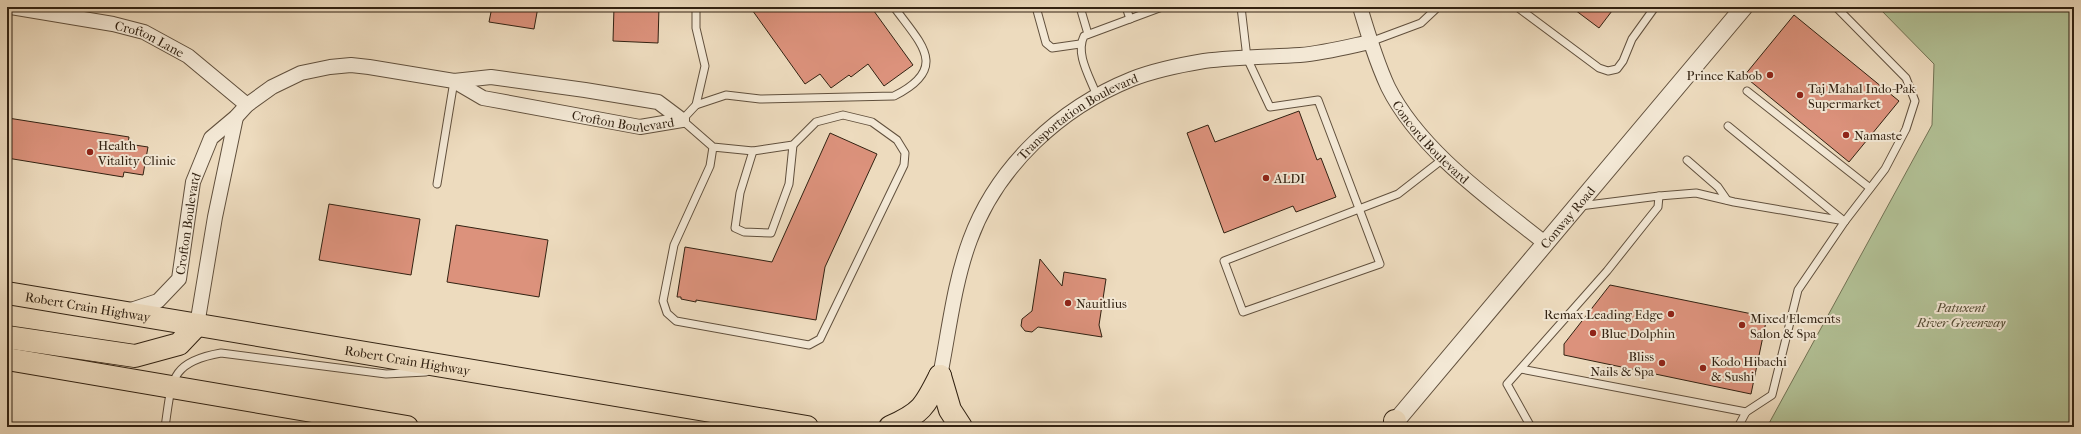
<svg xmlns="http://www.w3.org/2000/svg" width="2081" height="434" font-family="'IM FELL French Canon',serif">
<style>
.green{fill:#b2c196;stroke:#727254}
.building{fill:#dc927c;stroke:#322212}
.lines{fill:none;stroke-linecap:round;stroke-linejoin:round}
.service-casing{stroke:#61503d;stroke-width:9}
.minor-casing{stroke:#61503d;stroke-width:16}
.tertiary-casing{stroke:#61503d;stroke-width:19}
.trunk-casing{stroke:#322212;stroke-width:24}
.service{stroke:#f3e8d5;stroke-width:7}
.minor{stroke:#f3e8d5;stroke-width:14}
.tertiary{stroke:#f3e8d5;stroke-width:17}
.trunk{stroke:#eddbbe;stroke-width:22}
.poi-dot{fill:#8f2418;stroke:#f3e8d5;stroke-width:1.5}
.labels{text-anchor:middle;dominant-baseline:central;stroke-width:4;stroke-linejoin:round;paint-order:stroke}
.street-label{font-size:13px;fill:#322212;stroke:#f3e8d5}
.poi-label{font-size:13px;fill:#322212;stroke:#f3e8d5;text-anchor:start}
.park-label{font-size:13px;font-style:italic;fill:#524a33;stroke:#f3e8d5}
</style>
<rect width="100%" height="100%" fill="#eddbbe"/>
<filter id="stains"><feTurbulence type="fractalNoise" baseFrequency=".005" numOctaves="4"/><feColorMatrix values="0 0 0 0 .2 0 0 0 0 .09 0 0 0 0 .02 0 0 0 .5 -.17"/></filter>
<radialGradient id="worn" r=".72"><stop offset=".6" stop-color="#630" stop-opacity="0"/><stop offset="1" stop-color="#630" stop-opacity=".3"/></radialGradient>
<!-- green -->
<polygon class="green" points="1878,7 2074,7 2074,427 1767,427 1932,125 1934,64"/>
<!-- building -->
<g class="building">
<polygon points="492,7 538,7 534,29 489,22"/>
<polygon points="614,7 659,7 658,43 613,41"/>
<polygon points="750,7 871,7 913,65 884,86 868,64 851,77 849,75 831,88 820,74 805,84"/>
<polygon points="1571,7 1615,7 1599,28"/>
<polygon points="1794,15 1899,101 1849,162 1744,76"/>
<polygon points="1299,111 1317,160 1321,158 1336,197 1296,212 1293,206 1224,233 1187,133 1208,125 1215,142"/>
<polygon points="8,118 129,137 128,144 148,147 143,175 124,172 123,177 7,158"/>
<polygon points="830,133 877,154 825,267 816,320 696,300 696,302 681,299 681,297 677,297 685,247 772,262"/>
<polygon points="329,204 420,219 411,275 319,260"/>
<polygon points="456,225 548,240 539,297 447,282"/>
<polygon points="1040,259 1062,286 1064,272 1106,279 1099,325 1102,337 1038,327 1032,332 1025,331 1021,326 1022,319 1032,311"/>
<polygon points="1610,285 1767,317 1751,394 1564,355 1564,344"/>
</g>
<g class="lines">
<defs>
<g id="service">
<polyline points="696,7 696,28 705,66 696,105 682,120 713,147 753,151 793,145 816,122 843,115 872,122 897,140 905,153 904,165 820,339 809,345 676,321 667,313 663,301 674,245 710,166 713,147"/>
<polyline points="1036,7 1046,43 1052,48 1080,44"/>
<polyline points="1080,7 1088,34"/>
<polyline points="1126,7 1130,19"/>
<polyline points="1241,7 1247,58 1270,107 1318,100 1380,264 1243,312 1224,261 1398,194 1443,159"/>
<polyline points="1517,7 1599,68 1608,71 1617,69 1623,61 1632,39 1655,7"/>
<polyline points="1370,42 1421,23 1438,7"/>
<polyline points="1747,91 1870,188"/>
<path d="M1097,96c-7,-19 -22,-42 -13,-60l78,-29"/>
<path d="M696,105l30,-10 34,4 134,-3c56,-28 27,-52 0,-89"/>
<polyline points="1728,126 1844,221"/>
<polyline points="753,151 740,193 735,228 744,232 771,233 789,184 793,145"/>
<polyline points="1687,160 1718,187 1727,200"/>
<polyline points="437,184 454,81"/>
<polyline points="1580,206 1659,196 1696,193 1734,202 1845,221"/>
<polyline points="1521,369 1746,412"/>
<path d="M165,427c7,-46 4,-65 56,-74l165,21 40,-2"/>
<polyline points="1531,427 1507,384 1607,271 1646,222 1658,207 1659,196"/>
<polyline points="1738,427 1746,412 1772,395 1798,290 1845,221 1885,169 1906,129 1915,101 1906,78 1836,7"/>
</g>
<g id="minor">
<path id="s1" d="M11,7l102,17 31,8 44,24 59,49"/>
<path id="s2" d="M1360,7c8,27 16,54 28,80 32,64 103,113 158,157"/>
<path id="s3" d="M454,81l29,17 157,29 42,-7"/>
<path id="s4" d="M128,311l30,-10 21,-22 14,-97 18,-44 25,-21 11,-12 25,-18 29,-14 29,-6 21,-2 18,2 85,14 37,-4 94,13 73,12 24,18"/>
<polyline points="197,325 215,217 236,117"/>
<path id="s5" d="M940,376c9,-45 14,-93 30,-136 27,-74 90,-132 162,-161 23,-9 48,-14 72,-18 32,-4 64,-4 96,-6 24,-2 47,-8 70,-13"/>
</g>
<g id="tertiary">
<path id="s6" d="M1391,427l353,-420"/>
</g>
<g id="trunk">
<path id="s7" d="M7,293l800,134"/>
<polyline points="7,337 135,356 179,344 197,325"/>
<polyline points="7,359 407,427"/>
<polyline points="940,376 950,410 961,427"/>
<polyline points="1395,421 1396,427"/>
<path d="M890,427c32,-14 35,-21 50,-51"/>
</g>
</defs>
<!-- service casing -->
<use href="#service" class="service-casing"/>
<!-- minor casing -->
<use href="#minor" class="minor-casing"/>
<!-- tertiary casing -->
<use href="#tertiary" class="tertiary-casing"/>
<!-- trunk casing -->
<use href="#trunk" class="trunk-casing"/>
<!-- service -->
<use href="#service" class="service"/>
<!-- minor -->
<use href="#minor" class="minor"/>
<!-- tertiary -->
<use href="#tertiary" class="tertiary"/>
<!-- trunk -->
<use href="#trunk" class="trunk"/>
</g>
<!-- markers -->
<g class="poi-dot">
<circle cx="1770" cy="75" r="4"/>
<circle cx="1800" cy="95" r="4"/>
<circle cx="1846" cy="135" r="4"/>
<circle cx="90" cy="152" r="4"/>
<circle cx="1266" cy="178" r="4"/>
<circle cx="1068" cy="303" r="4"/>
<circle cx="1671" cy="314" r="4"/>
<circle cx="1742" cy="325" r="4"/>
<circle cx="1593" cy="333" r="4"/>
<circle cx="1662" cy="363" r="4"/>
<circle cx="1703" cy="368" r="4"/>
</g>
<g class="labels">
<!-- street labels -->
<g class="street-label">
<text stroke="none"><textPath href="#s1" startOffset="143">Crofton Lane</textPath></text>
<text stroke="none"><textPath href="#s3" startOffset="176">Crofton Boulevard</textPath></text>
<text stroke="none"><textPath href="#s5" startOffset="308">Transportation Boulevard</textPath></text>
<text stroke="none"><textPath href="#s2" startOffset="155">Concord Boulevard</textPath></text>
<text stroke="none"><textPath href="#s6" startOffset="274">Conway Road</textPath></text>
<text stroke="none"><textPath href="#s4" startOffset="118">Crofton Boulevard</textPath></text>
<text stroke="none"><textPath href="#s7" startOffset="82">Robert Crain Highway</textPath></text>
<text stroke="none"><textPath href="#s7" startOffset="406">Robert Crain Highway</textPath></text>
</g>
<!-- poi labels -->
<g class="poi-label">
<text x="1762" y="75" text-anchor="end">Prince Kabob</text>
<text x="1808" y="88">Taj Mahal Indo-Pak<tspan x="1808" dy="15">Supermarket</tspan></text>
<text x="1854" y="135">Namaste</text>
<text x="98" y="145">Health<tspan x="98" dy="15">Vitality Clinic</tspan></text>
<text x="1274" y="178">ALDI</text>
<text x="1076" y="303">Nauitlius</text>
<text x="1663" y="314" text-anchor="end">Remax Leading Edge</text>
<text x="1750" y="318">Mixed Elements<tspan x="1750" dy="15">Salon &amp; Spa</tspan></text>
<text x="1601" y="333">Blue Dolphin</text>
<text x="1654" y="356" text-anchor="end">Bliss<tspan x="1654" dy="15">Nails &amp; Spa</tspan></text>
<text x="1711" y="361">Kodo Hibachi<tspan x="1711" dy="15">&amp; Sushi</tspan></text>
</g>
<!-- park labels -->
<g class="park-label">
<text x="1961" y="307">Patuxent<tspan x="1961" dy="15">River Greenway</tspan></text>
</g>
</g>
<!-- margin -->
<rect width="2081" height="434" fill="none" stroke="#eddbbe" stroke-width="24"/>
<rect x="8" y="8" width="2065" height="418" fill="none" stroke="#322212" stroke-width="2"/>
<rect x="12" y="12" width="2057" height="410" fill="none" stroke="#322212"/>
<rect width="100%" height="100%" filter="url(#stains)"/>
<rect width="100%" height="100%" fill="url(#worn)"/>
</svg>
